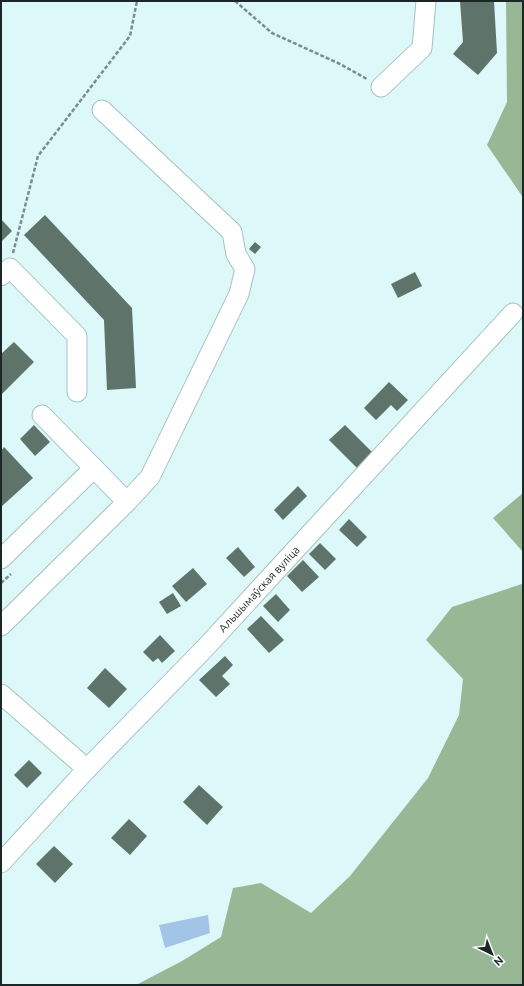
<svg xmlns="http://www.w3.org/2000/svg" width="524" height="986" font-family="Ubuntu,sans-serif">
<style>
.forest{fill:#98b895}
.water{fill:#a2c4e6}
.building{fill:#5e746b}
.lines{fill:none;stroke-linecap:round;stroke-linejoin:round}
.minor-casing{stroke:#a6c1c1;stroke-width:21}
.path{stroke:#7a8d8d;stroke-width:2.5;stroke-dasharray:4 2;stroke-linecap:butt}
.minor{stroke:#fff;stroke-width:19}
.labels{text-anchor:middle;dominant-baseline:central;stroke-width:3;stroke-linejoin:round;paint-order:stroke}
.street-label{font-size:11px;fill:#1b2626;stroke:#fff}
</style>
<rect width="100%" height="100%" fill="#dcf8f8"/>
<!-- forest -->
<g class="forest">
<polygon points="506,1 523,1 523,229 522,196 487,145 507,102"/>
<polygon points="523,493 523,552 493,518"/>
<polygon points="523,582 523,985 136,985 182,961 221,937 233,888 261,883 311,913 350,876 428,778 459,715 463,679 426,640 452,607 522,584"/>
</g>
<!-- water -->
<polygon class="water" points="208,915 210,933 165,948 159,925"/>
<!-- building -->
<g class="building">
<polygon points="460,1 494,1 497,53 478,75 453,54 463,42"/>
<polygon points="45,215 132,308 136,388 107,390 104,320 24,235"/>
<polygon points="1,219 12,231 1,242"/>
<polygon points="255,242 261,247 255,254 249,249"/>
<polygon points="415,272 422,286 398,298 391,284"/>
<polygon points="14,342 34,362 1,395 1,354"/>
<polygon points="389,382 408,400 397,411 391,405 376,420 364,408"/>
<polygon points="34,425 50,442 35,456 20,439"/>
<polygon points="345,425 374,454 359,470 329,440"/>
<polygon points="4,447 33,478 1,507 1,451"/>
<polygon points="298,486 307,496 283,520 274,510"/>
<polygon points="349,519 367,537 357,547 339,530"/>
<polygon points="320,543 336,559 325,570 309,554"/>
<polygon points="238,547 255,567 244,577 226,558"/>
<polygon points="303,560 319,577 302,592 287,576"/>
<polygon points="193,568 207,584 186,602 172,586"/>
<polygon points="173,593 181,606 167,614 159,602"/>
<polygon points="276,594 290,610 278,622 263,606"/>
<polygon points="261,616 284,640 269,653 247,629"/>
<polygon points="160,635 175,651 162,663 158,658 153,662 143,652"/>
<polygon points="225,656 233,665 222,676 230,684 216,697 199,680"/>
<polygon points="105,668 127,689 109,708 87,688"/>
<polygon points="29,760 42,773 27,788 14,775"/>
<polygon points="199,785 223,807 207,825 183,802"/>
<polygon points="129,819 147,836 130,855 111,838"/>
<polygon points="54,846 73,864 55,883 36,864"/>
</g>
<g class="lines">
<defs>
<g id="minor">
<polyline points="381,87 422,48 426,1"/>
<polyline points="1,276 10,268 77,336 77,392"/>
<polyline points="42,415 127,502"/>
<polyline points="1,559 94,468"/>
<polyline points="1,626 127,502 150,477 239,294 245,269 236,254 232,232 102,110"/>
<polyline points="1,694 87,769"/>
<polyline points="1,863 87,769 206,647 513,313"/>
</g>
</defs>
<!-- minor casing -->
<use href="#minor" class="minor-casing"/>
<!-- path -->
<g class="path">
<polyline points="235,1 272,33 340,64 367,79"/>
<polyline points="13,253 38,156 130,36 137,1"/>
<polyline points="1,583 11,574"/>
</g>
<!-- minor -->
<use href="#minor" class="minor"/>
</g>
<g class="labels">
<!-- street labels -->
<g class="street-label">
<text transform="translate(259 589) rotate(-47)">Альшымаўская вуліца</text>
</g>
</g>
<!-- border -->
<rect width="524" height="986" fill="none" stroke="#1b2626" stroke-width="4"/>
<!-- north arrow -->
<g transform="translate(492 954) rotate(137)" stroke="#ffffff" stroke-width="3" paint-order="stroke">
<path d="M0-3L7 15L0 10L-7 15Z" fill="#1b2626"/>
<text y="-6" font-size="11" font-weight="bold" text-anchor="middle" fill="#1b2626">N</text>
</g>
</svg>
